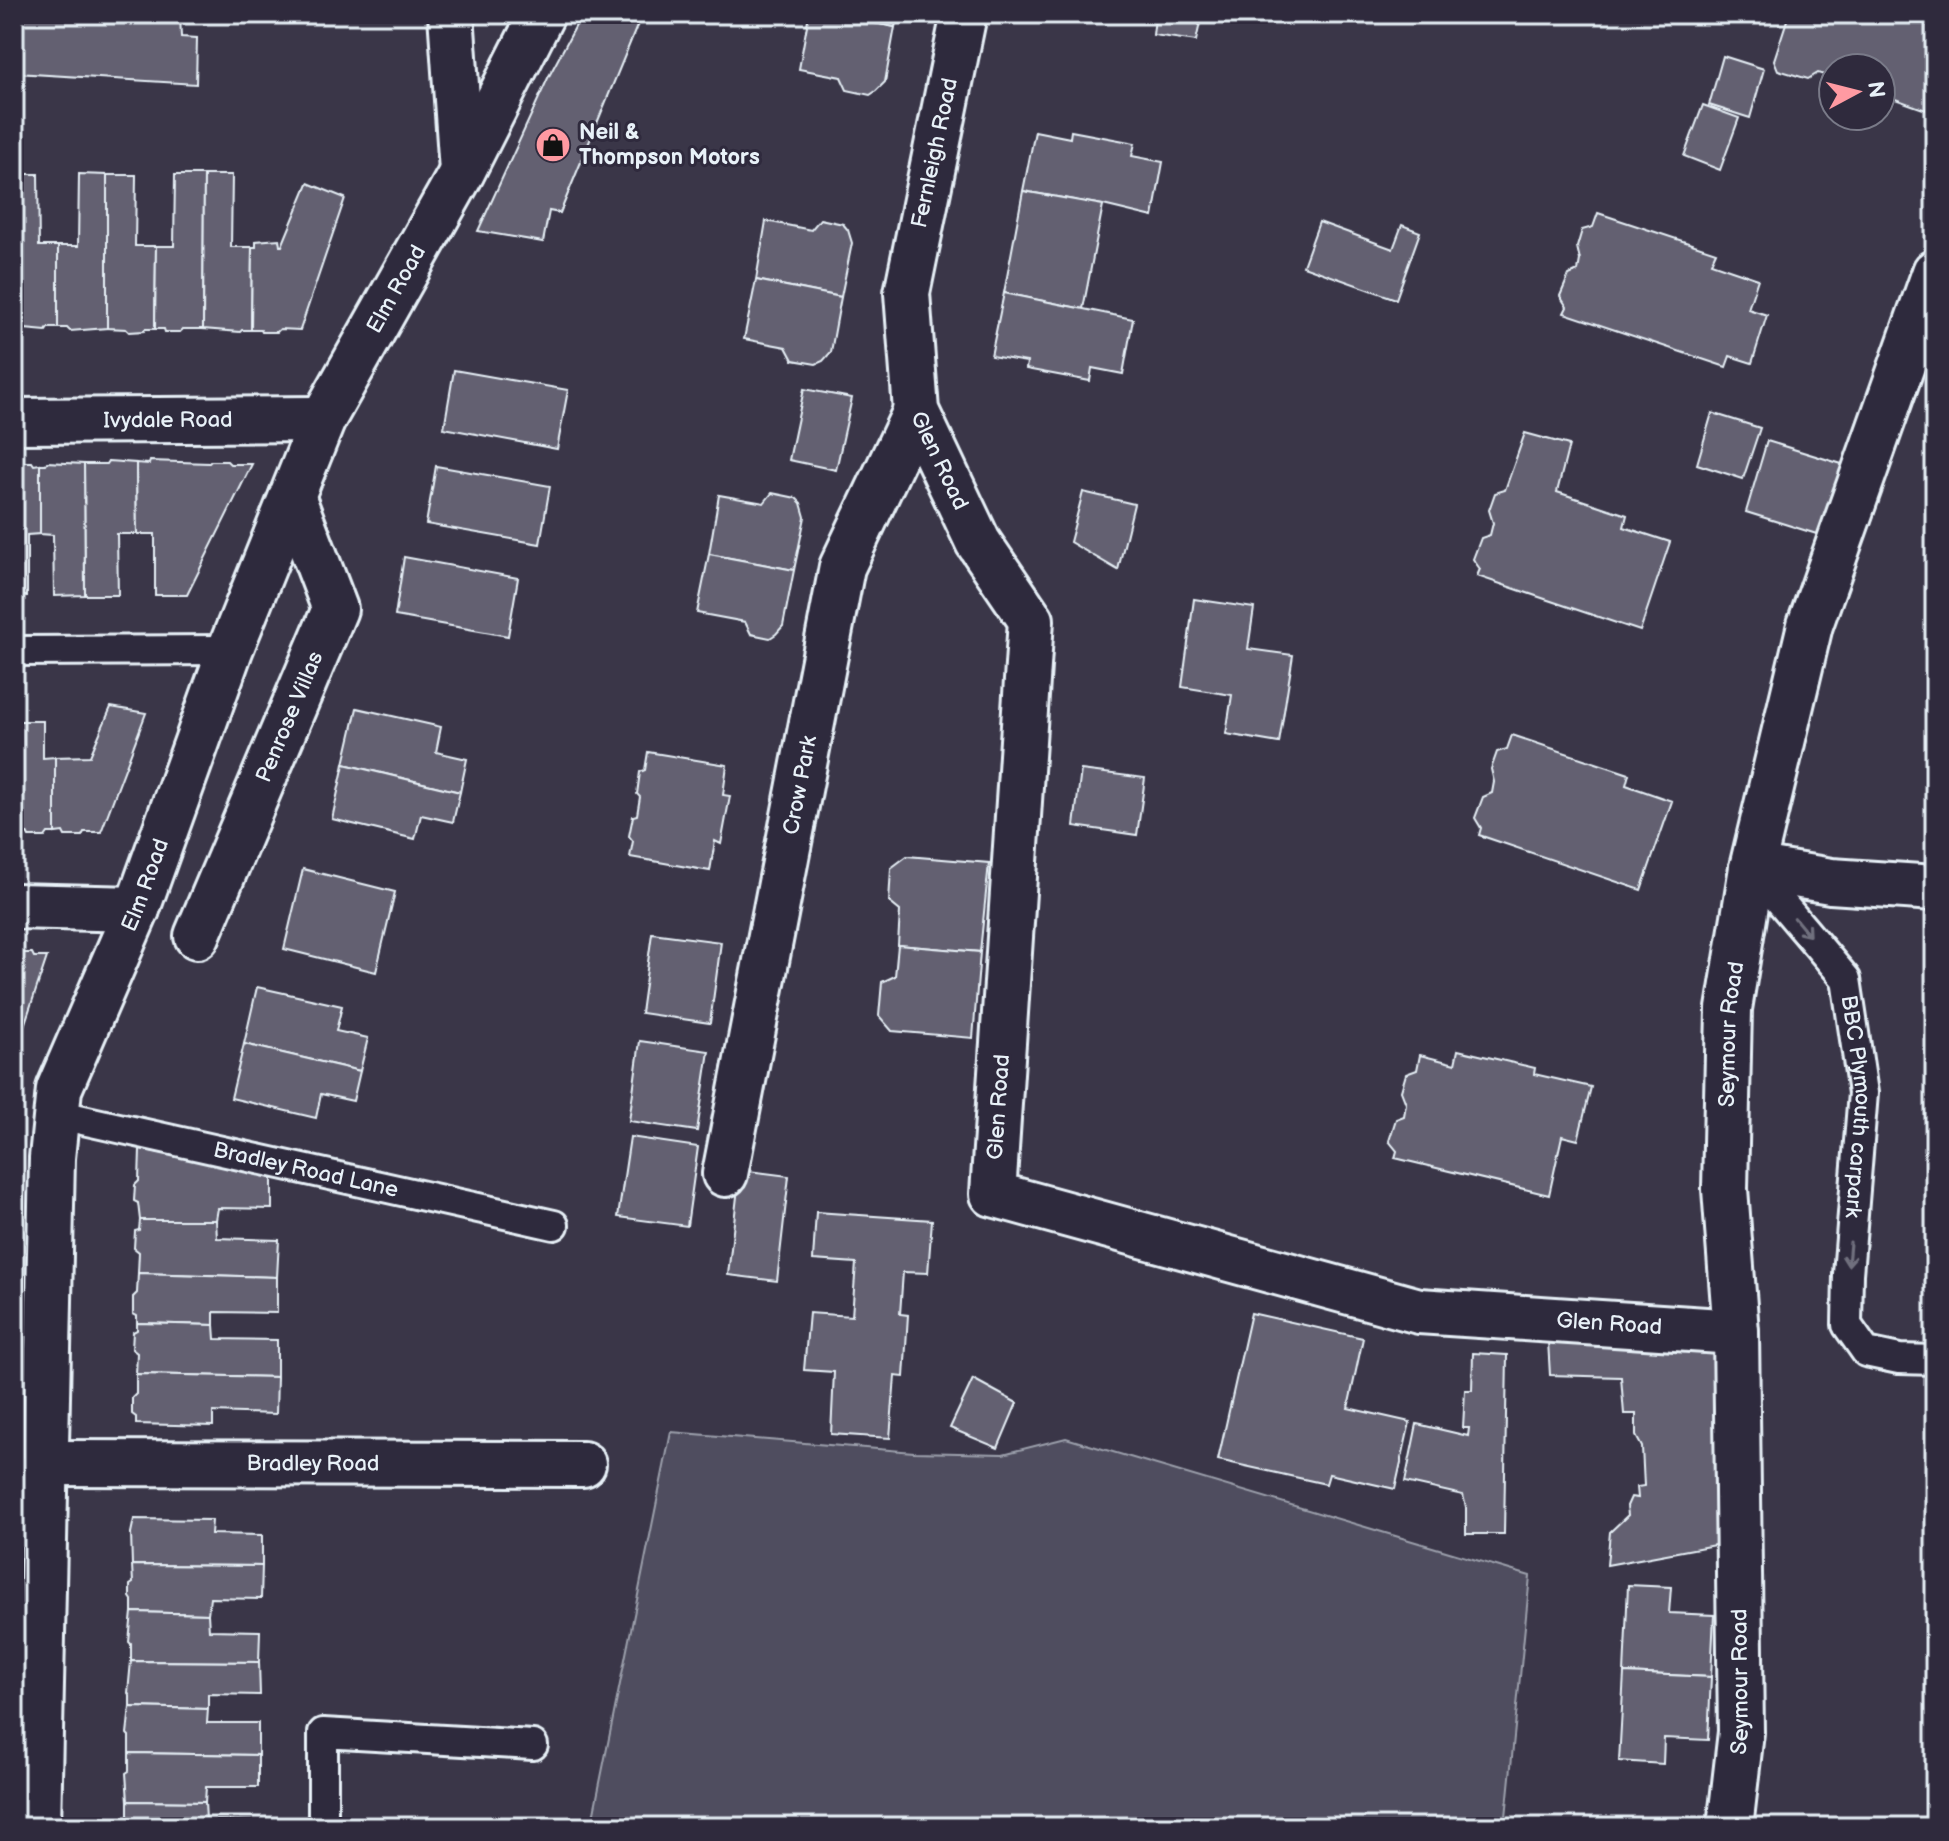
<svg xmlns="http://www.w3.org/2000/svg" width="1949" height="1841" font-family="'Balsamiq Sans',sans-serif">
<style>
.green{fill:#504e5f;stroke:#9ca0ac;stroke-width:2}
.building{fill:#636171;stroke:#e8f1f8;stroke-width:2}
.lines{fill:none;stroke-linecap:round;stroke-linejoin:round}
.lane-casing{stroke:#e8f1f8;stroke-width:34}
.street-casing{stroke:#e8f1f8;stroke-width:50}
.lane{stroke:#2f2a3d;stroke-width:28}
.street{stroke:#2f2a3d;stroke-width:44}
.oneway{stroke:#70707e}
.labels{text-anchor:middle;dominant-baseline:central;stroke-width:6;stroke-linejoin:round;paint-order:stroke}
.poi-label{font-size:22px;font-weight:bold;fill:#e8f1f8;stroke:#2f2a3d;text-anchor:start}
.street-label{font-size:22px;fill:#e8f1f8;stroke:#2f2a3d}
</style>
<rect width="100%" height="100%" fill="#3a3648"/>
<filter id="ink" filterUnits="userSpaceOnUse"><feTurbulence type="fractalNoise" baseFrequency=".0125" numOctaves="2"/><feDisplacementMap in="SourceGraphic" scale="16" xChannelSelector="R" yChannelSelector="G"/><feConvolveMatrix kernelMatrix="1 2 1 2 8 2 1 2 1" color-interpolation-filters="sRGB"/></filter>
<g filter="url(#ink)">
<!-- green -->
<polygon class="green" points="671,1432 914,1452 1003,1454 1066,1438 1530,1576 1505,1827 591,1827"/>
<!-- building -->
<g class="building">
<polygon points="14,14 180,14 181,37 197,38 196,84 16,73"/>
<polygon points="582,14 642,14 560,213 549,211 543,242 478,231 548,78"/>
<polygon points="809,14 828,14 895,27 885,82 876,91 870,95 847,90 841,77 799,69"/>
<polygon points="828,14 898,14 895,27"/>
<polygon points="1135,14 1202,14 1196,41 1153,35 1155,18"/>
<polygon points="1789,14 1935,14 1935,84 1926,110 1881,94 1881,68 1833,68 1833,78 1818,73 1808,79 1778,70 1774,60"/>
<polygon points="1723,56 1764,69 1750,118 1709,105"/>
<polygon points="1703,105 1739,118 1720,170 1684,156"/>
<polygon points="1035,131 1070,138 1071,131 1135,143 1132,156 1163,162 1153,217 1103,205 1023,191"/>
<polygon points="14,174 38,174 39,246 58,246 58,328 48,328 46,331 14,328"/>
<polygon points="79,174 107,175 107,328 70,331 67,328 58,328 58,246 78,246"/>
<polygon points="107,175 136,175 135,246 156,246 155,329 145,329 144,331 129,332 126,329 107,328"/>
<polygon points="175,175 204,175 203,329 183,329 180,332 165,332 164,329 155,329 156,246 174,246"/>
<polygon points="204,175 232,175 231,247 252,247 251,330 242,330 240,332 203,329"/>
<polygon points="308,183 345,198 300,330 280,329 277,332 262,332 261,330 251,330 252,247 256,247 256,241 279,239 280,246 282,246"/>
<polygon points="1023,191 1103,205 1083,309 1004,293"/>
<polygon points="1598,213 1716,252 1711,263 1758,279 1748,309 1767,315 1752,363 1730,356 1726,367 1564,313 1567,307 1560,296 1569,275 1578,271 1580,260 1577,247 1582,230 1593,227"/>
<polygon points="820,219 843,224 848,230 852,243 841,297 756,280 766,221 811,230"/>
<polygon points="1319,222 1393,249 1402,225 1420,232 1396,299 1303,266"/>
<polygon points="756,280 841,297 831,352 823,361 816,364 793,360 786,347 744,339"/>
<polygon points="1004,293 1133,319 1123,374 1092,368 1090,381 1026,369 1027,362 991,356"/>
<polygon points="454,370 568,390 557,449 444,428"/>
<polygon points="804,389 852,398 836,470 789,460"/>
<polygon points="1712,413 1760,428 1743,479 1697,464"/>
<polygon points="1525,433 1569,445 1557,492 1627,515 1624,527 1670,542 1640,631 1477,576 1480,569 1473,559 1481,538 1490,535 1493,523 1489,510 1495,493 1505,490"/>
<polygon points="1767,441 1845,465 1823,536 1746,512"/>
<polygon points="108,461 136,463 137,534 117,534 118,595 85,595 84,464 106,464"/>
<polygon points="150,461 209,463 211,461 227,461 230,464 252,464 187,595 155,595 155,534 137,534 136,463 149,464"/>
<polygon points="17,462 32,462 34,465 40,464 40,534 27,535 27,596 14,596 14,464"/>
<polygon points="47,462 84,464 85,595 54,596 53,535 40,534 40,464 46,464"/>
<polygon points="436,466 550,486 540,544 426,524"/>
<polygon points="1083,492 1134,504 1118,570 1070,542"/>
<polygon points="772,493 796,498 801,503 805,517 794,570 709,554 719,495 764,503"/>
<polygon points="709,554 794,570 783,626 776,634 770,638 751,634 745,622 697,613"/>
<polygon points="404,557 518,578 508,636 395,616"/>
<polygon points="1194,599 1254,608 1248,649 1293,655 1279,743 1226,734 1232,695 1182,687"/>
<polygon points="111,707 146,713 101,832 84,832 82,836 65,836 63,832 55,833 55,757 90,756"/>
<polygon points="357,708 441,727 436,752 467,759 460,792 344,764"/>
<polygon points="14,721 43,721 43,758 55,757 55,833 48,833 45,837 29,837 27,833 14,833"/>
<polygon points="1512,735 1629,774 1626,785 1672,801 1641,890 1479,835 1481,828 1475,818 1483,797 1492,793 1494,782 1491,769 1497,752 1507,749"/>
<polygon points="648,752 727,765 723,795 730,796 721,844 715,841 710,871 630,857 633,841 629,836 633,816 637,815 640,797 637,794 640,772 645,770"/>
<polygon points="344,764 460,792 453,822 421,815 415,839 332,819"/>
<polygon points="1081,770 1145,778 1137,835 1074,826"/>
<polygon points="907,856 989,863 980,952 898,945 900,911 889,902 891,868"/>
<polygon points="303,869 395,892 376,972 284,949"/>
<polygon points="652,933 721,942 710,1023 641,1013"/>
<polygon points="898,945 980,952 973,1038 892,1031 879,1016 882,982 895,976"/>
<polygon points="15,953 32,953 34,957 47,957 14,1056"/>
<polygon points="257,987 342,1006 336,1031 368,1038 360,1071 244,1044"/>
<polygon points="640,1041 709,1051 697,1131 629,1121"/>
<polygon points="244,1044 360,1071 353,1101 321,1094 316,1118 231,1098"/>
<polygon points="1458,1050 1535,1068 1534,1074 1591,1087 1578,1140 1562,1136 1549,1195 1395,1158 1397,1151 1389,1141 1396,1119 1404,1116 1406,1104 1401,1091 1406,1074 1417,1070 1420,1055 1455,1064"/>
<polygon points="630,1137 698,1147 687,1226 618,1217"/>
<polygon points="140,1149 272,1175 272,1209 218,1208 216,1220 140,1220 138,1203 134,1201 135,1185 139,1181"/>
<polygon points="740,1170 789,1176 777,1281 728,1275"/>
<polygon points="816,1212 932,1220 928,1273 903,1272 900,1314 908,1315 904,1377 895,1376 890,1438 831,1434 834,1372 804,1370 809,1313 852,1316 856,1263 813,1260"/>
<polygon points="140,1220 216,1220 217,1238 279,1240 277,1277 138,1273 139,1252 134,1248 135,1231 139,1230"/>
<polygon points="138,1273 277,1277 277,1313 214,1312 214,1325 137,1323 137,1316 133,1314 133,1297 137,1293"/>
<polygon points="1251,1313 1363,1338 1348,1408 1410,1422 1395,1489 1329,1474 1326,1484 1218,1460"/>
<polygon points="137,1323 214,1325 215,1339 277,1340 277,1377 136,1374 137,1353 132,1349 133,1332 137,1330"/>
<polygon points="1548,1341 1727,1349 1731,1542 1607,1565 1610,1532 1628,1515 1627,1506 1631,1497 1638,1498 1637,1487 1644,1486 1642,1447 1636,1436 1636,1414 1624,1414 1621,1377 1550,1375"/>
<polygon points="1473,1353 1507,1355 1504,1534 1466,1534 1466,1507 1463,1495 1405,1482 1417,1424 1468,1436 1469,1428 1463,1428 1465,1390 1472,1390"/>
<polygon points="136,1374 277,1377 276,1414 213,1412 213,1426 136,1424 136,1417 132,1414 132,1398 136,1394"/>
<polygon points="973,1379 1017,1403 998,1448 950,1428"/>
<polygon points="134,1519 212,1520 211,1534 262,1535 262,1566 132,1565 131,1533"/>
<polygon points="132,1565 262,1566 261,1599 210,1598 208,1614 132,1612 132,1600 130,1597 130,1585 133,1583"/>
<polygon points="1628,1585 1671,1587 1669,1613 1714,1615 1711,1677 1624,1673"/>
<polygon points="132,1612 208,1614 209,1630 260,1631 259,1662 131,1661 131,1644 129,1642"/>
<polygon points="131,1661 259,1662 260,1695 208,1694 208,1709 130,1707 130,1696 128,1693"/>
<polygon points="1624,1673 1711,1677 1708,1740 1664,1738 1663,1764 1619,1761"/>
<polygon points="130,1707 208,1709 207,1723 258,1723 258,1755 129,1753 129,1736 127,1734"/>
<polygon points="129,1753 258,1755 258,1787 206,1787 205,1802 128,1801 126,1773 129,1771"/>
<polygon points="128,1801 205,1802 206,1820 256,1821 256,1827 125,1827 125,1819 128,1817"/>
</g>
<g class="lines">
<defs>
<g id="lane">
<polyline points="14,651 230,650"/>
<path id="s1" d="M1752,868l94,111 17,114 -15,181 -1,51 19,27 33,7 36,1"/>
<path id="s2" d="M56,1114l498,111"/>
<polyline points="323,1827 323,1733 533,1745"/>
</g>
<g id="street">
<polyline points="451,14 462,171"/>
<path id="s3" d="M964,14l-57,279 9,118 62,131 53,78 -38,574 426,117 317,21"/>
<path id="s4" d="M14,421l309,-2"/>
<polyline points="1752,868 1831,881 1935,888"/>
<polyline points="14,906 137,909"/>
<path id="s5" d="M197,936l138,-327 -43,-113"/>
<path id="s6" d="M725,1174l117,-607 74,-156"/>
<path id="s7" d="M45,1463l538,1"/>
<path id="s8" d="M38,1827l14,-669 7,-69 78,-180 93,-259 93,-231 139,-247 80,-158"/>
<path id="s9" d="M1730,1827l11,-95 -5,-400 -11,-143 4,-180 23,-141 58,-243 125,-353"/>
</g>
</defs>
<!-- lane casing -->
<use href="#lane" class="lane-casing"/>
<!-- street casing -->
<use href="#street" class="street-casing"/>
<!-- lane -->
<use href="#lane" class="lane"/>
<!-- street -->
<use href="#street" class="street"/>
</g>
<!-- one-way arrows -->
<defs><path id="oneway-shaft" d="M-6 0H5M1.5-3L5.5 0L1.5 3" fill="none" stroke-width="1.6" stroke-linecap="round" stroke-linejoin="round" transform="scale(2)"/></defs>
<g class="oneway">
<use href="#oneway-shaft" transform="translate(1802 927) rotate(50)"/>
<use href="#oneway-shaft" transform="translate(1849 1254) rotate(95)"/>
</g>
</g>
<!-- icons -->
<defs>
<symbol id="shop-disc" viewBox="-11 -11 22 22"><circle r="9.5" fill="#ff9aa2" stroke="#2f2a3d"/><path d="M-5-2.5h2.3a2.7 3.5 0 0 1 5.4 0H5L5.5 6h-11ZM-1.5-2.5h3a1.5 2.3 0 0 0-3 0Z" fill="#111"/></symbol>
</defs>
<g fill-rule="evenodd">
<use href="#shop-disc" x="533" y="125" width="40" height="40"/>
</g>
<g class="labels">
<!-- poi labels -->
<g class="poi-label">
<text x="579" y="132">Neil &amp;<tspan x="579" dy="25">Thompson Motors</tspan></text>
</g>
<!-- street labels -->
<g class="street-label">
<text transform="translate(935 153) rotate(-78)">Fernleigh Road</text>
<text stroke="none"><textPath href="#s8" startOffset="1608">Elm Road</textPath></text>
<text stroke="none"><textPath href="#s4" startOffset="154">Ivydale Road</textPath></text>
<text stroke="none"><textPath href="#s3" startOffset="458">Glen Road</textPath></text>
<text stroke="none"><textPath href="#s5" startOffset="238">Penrose Villas</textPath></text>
<text stroke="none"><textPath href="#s6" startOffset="396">Crow Park</textPath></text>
<text stroke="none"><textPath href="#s8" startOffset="960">Elm Road</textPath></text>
<text stroke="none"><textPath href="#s9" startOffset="794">Seymour Road</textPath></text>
<text transform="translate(999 1107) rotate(-86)">Glen Road</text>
<text stroke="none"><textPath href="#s1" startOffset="274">BBC Plymouth carpark</textPath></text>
<text stroke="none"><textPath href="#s2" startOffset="256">Bradley Road Lane</textPath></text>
<text stroke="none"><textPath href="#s3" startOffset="1850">Glen Road</textPath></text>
<text stroke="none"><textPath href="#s7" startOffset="268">Bradley Road</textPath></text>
<text stroke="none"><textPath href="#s9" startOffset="146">Seymour Road</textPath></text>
</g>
</g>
<!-- margin -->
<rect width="1949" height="1841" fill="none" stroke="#2f2a3d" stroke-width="48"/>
<rect x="24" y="24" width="1901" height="1793" fill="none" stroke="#e8f1f8" stroke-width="3" filter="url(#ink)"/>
<!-- north arrow -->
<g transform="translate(1857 92) rotate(83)"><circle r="38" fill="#2f2a3d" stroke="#797a88" stroke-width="2"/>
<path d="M0-6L14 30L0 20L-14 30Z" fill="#ff9aa2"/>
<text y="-12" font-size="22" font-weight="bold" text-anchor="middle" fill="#e8f1f8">N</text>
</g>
</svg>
